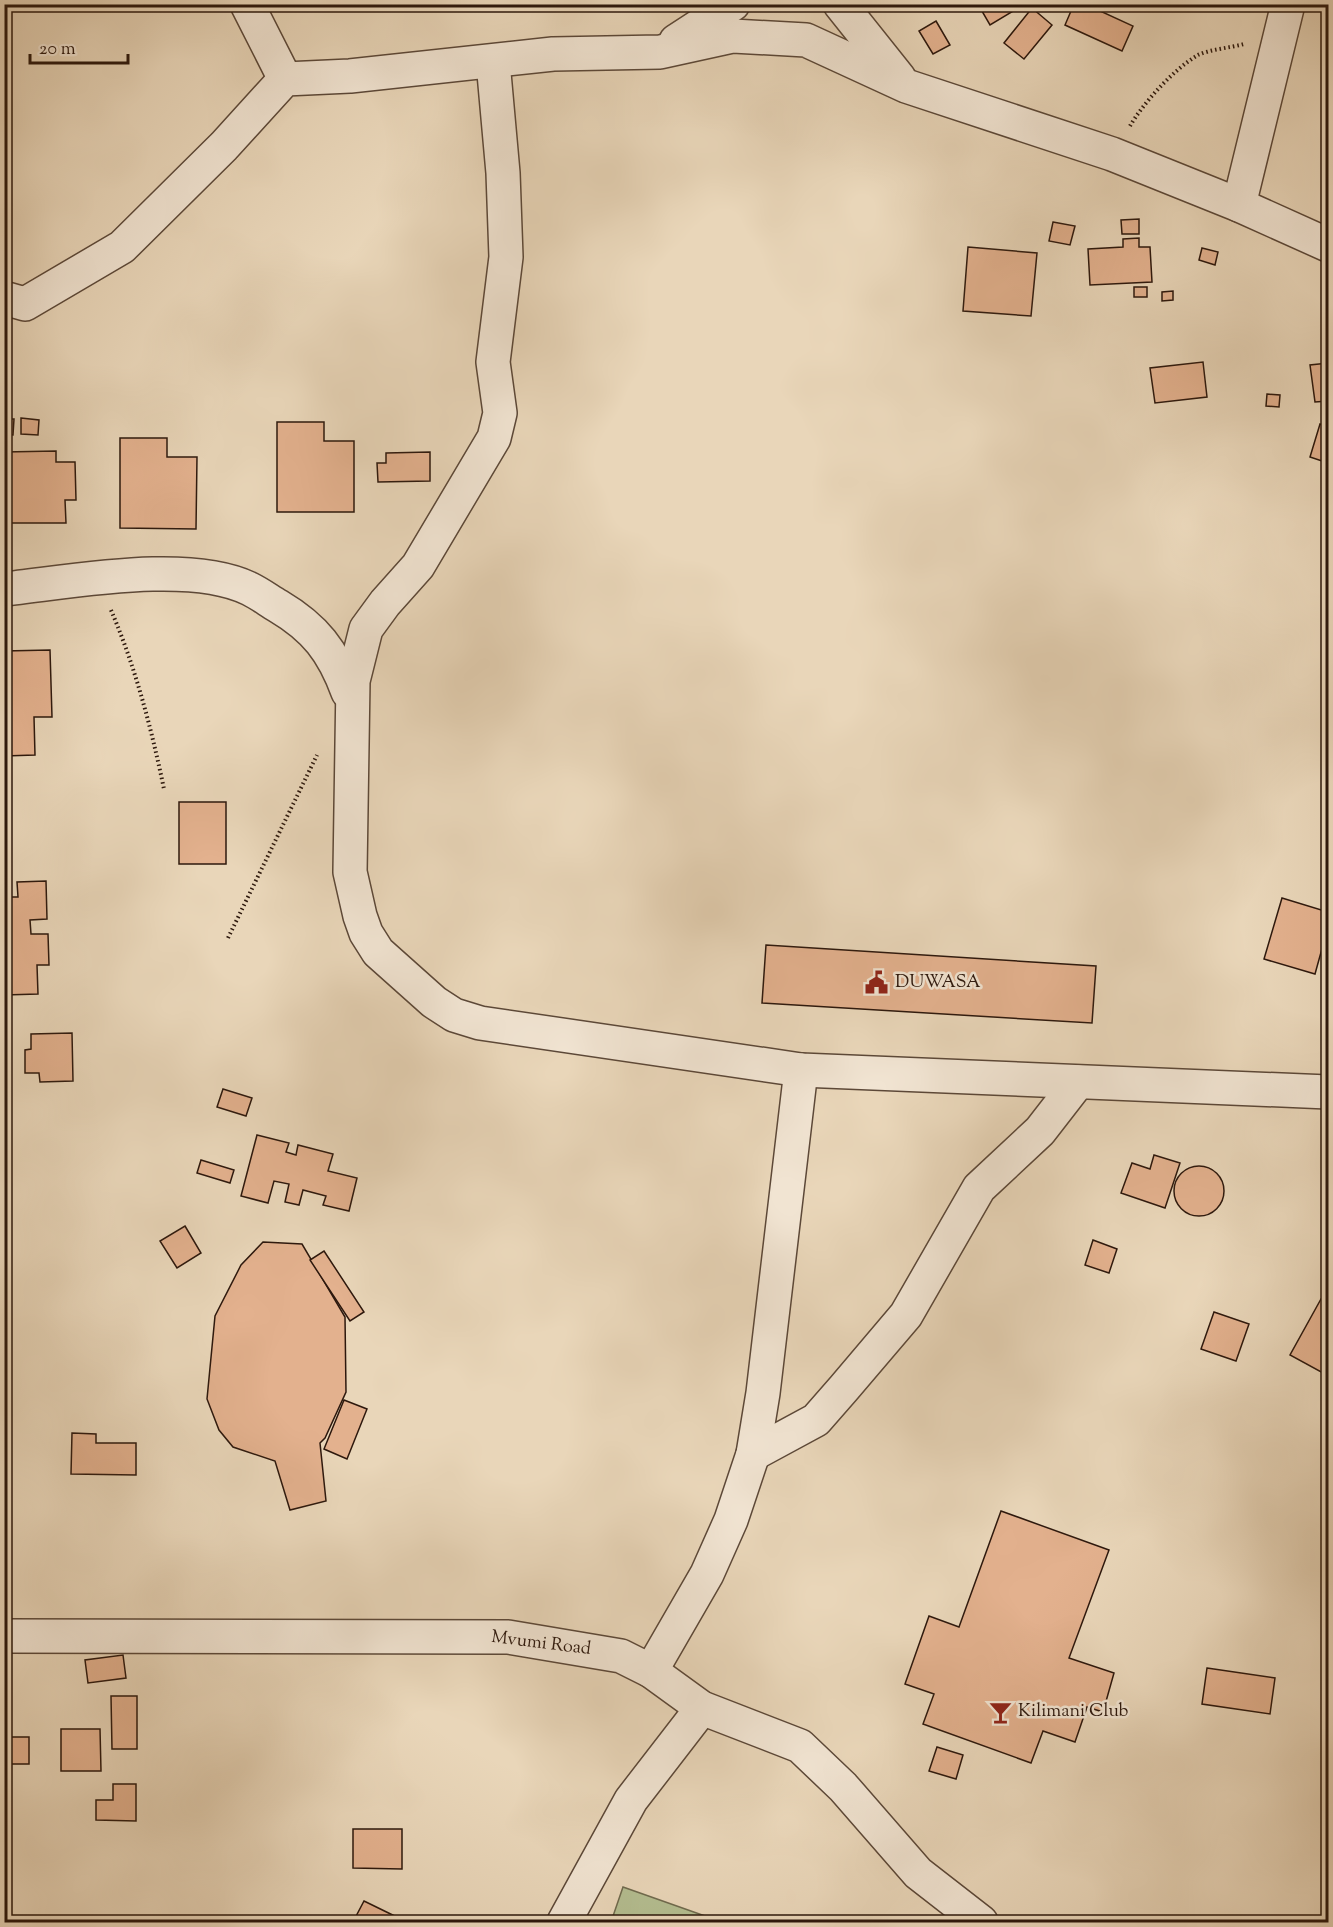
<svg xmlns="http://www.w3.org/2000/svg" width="1333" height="1927" font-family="'Sorts Mill Goudy',serif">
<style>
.green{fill:#b4be91;stroke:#706b4f;stroke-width:1.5}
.building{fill:#e3b18e;stroke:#2d180d;stroke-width:1.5}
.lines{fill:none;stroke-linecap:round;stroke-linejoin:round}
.minor-casing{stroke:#5c4838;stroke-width:36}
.path{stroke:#2d180d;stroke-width:4;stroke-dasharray:1.5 3;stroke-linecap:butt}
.minor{stroke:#f1e4d2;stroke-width:33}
.labels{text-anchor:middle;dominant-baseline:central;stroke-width:5;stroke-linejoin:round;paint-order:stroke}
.poi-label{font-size:18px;fill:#2d180d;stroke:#f1e4d2;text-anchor:start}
.street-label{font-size:18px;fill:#2d180d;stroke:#f1e4d2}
</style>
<rect width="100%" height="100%" fill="#e9d6b9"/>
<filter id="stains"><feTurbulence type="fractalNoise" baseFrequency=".00333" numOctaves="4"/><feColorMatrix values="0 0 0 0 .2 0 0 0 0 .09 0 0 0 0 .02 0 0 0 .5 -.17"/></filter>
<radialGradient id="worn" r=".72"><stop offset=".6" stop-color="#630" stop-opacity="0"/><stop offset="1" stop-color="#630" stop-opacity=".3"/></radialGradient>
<!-- green -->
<polygon class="green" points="623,1887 722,1922 611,1922"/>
<!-- building -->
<g class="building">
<polygon points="982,4 1025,4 990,25 979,6"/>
<polygon points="1074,4 1085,4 1133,26 1122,51 1065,25"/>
<polygon points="1032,8 1052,25 1024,59 1004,43"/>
<polygon points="936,21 950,45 933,54 919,31"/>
<polygon points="1139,219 1139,234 1122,234 1121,220"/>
<polygon points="1053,222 1075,226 1070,245 1049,241"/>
<polygon points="1139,238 1139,247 1150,247 1152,282 1090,285 1088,249 1123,247 1123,239"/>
<polygon points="968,247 1037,253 1031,316 963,311"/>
<polygon points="1202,248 1218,252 1215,265 1199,260"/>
<rect x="1134" y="287" width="13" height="10"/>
<polygon points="1173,291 1173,300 1162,301 1162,292"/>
<polygon points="1203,362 1207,397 1155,403 1150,368"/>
<polygon points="1328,363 1328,401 1315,402 1310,365"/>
<polygon points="1267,394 1280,395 1279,407 1266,406"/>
<polygon points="21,418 39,420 38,435 21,434"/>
<polygon points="4,419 14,419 13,435 4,434"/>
<polygon points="277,422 324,422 324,441 354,441 354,512 277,512"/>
<polygon points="1320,424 1328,427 1328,463 1310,457"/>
<polygon points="120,438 167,438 167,457 197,457 196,529 120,528"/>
<polygon points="56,451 56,462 75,462 76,500 65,500 66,523 4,523 4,452"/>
<polygon points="430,452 430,481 378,482 377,463 386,463 386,453"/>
<polygon points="50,650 52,717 34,717 35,755 4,756 4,651"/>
<rect x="179" y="802" width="47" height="62"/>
<polygon points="46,881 47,919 30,920 31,934 48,934 49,965 37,965 38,994 4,995 4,897 18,897 17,882"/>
<polygon points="1282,898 1328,912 1328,927 1315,974 1264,959"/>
<polygon points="766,945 1096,966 1092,1023 762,1003"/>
<polygon points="72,1033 73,1081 40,1082 39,1073 25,1073 25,1050 31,1049 31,1034"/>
<polygon points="223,1089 252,1098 246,1116 217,1107"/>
<polygon points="257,1135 289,1143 286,1152 296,1155 298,1145 333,1154 328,1171 357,1178 349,1211 323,1205 326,1196 303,1190 299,1205 285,1202 289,1184 274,1181 268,1203 241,1196"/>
<polygon points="1154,1155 1180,1163 1165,1208 1121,1193 1132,1163 1150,1169"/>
<polygon points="201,1160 234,1170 230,1183 197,1173"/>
<circle cx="1199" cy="1191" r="25"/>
<polygon points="185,1226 201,1253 177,1268 160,1241"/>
<polygon points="1093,1240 1117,1249 1109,1273 1085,1265"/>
<polygon points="263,1242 302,1244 345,1317 346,1392 325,1438 320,1443 326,1501 290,1510 275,1461 233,1447 219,1430 207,1399 215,1316 241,1265"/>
<polygon points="324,1251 364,1312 350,1321 310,1260"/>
<polygon points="1321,1299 1328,1303 1328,1363 1323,1373 1290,1355"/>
<polygon points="1214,1312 1249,1324 1236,1361 1201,1349"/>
<polygon points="344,1400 367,1409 347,1459 324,1449"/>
<polygon points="72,1433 96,1434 96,1443 136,1443 136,1475 71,1474"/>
<polygon points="1001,1511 1109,1550 1069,1658 1114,1673 1103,1712 1087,1707 1075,1742 1043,1731 1031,1763 923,1724 934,1694 905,1684 929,1616 959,1627"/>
<polygon points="123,1655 126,1678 88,1683 85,1660"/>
<polygon points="1207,1668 1275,1678 1270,1714 1202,1704"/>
<polygon points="111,1696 137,1696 137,1749 112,1749"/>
<polygon points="61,1729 100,1729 101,1771 61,1771"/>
<rect x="4" y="1737" width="25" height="27"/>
<polygon points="937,1747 963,1755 956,1779 929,1771"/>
<polygon points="113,1784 136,1784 136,1821 96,1820 96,1800 113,1800"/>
<polygon points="353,1829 402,1829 402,1869 353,1868"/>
<polygon points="364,1901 407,1922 353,1922"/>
</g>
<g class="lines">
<defs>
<g id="minor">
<polyline points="247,4 285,79"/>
<polyline points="840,4 899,78"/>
<polyline points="676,41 733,4"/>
<polyline points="493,62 503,173 506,257 493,362 500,413 494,438 418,566 385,603 366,629 353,681 350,872 360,916 366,933 378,952 434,1002 454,1015 480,1023 801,1070 1328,1092"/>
<polyline points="1239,205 1288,4"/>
<polyline points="4,298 25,304 122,247 224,146 285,79 350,76 553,54 660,52 733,36 806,40 906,86 1112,154 1239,205 1328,245"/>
<path d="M4,589c67,-7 186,-30 246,0 10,5 18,11 28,17 37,22 55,45 70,86"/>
<polyline points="753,1454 816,1420 844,1388 906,1315 979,1188 1040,1131 1078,1082"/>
<polyline points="4,1636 508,1637 621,1656 651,1671 702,1708 800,1746 843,1787 918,1873 981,1922"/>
<polyline points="651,1671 707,1574 731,1520 753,1454 763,1393 801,1070"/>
<polyline points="564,1922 631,1800 702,1708"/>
</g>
</defs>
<!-- minor casing -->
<use href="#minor" class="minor-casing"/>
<!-- path -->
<g class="path">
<path d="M1130,126c14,-24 44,-57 68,-71 13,-6 32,-7 46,-11"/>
<path d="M111,610c25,59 40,117 53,179"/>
<polyline points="228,938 317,755"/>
</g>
<!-- minor -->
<use href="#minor" class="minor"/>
</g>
<!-- icons -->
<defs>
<symbol id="civic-bare" viewBox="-9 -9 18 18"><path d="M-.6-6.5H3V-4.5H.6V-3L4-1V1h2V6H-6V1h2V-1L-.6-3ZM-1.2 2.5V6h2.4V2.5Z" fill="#8f2418" stroke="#f1e4d2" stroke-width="2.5" paint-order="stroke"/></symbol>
<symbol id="bar-bare" viewBox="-9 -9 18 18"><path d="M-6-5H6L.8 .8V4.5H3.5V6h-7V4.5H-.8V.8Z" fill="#8f2418" stroke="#f1e4d2" stroke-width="2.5" paint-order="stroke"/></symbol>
</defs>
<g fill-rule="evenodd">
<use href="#civic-bare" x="860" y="966" width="33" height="33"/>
<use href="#bar-bare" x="984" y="1696" width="33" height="33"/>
</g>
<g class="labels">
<!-- poi labels -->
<g class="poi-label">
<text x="895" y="983">DUWASA</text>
<text x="1018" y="1712">Kilimani Club</text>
</g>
<!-- street labels -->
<g class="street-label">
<text transform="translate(541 1644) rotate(7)">Mvumi Road</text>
</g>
</g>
<!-- margin -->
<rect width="1333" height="1927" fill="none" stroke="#e9d6b9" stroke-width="24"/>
<rect x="6" y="6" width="1321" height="1915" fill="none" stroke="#2d180d" stroke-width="3"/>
<rect x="12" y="12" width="1309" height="1903" fill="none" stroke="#2d180d" stroke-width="1.5"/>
<!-- scale -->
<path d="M30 54v9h98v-9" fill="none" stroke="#2d180d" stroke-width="3"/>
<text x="39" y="54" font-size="18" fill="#2d180d" stroke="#f1e4d2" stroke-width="4.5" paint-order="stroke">20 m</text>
<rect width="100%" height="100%" filter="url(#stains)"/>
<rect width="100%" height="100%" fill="url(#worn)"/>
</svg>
